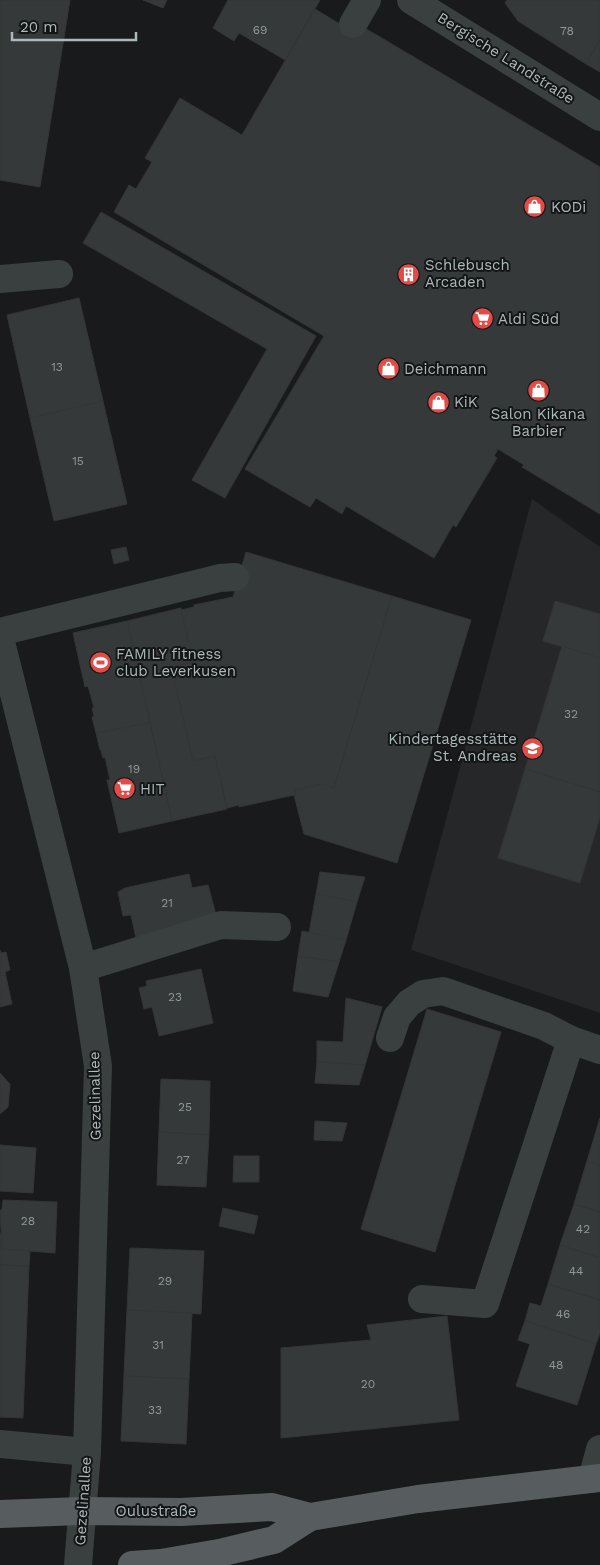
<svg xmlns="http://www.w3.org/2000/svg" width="600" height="1565" font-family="'Work Sans',sans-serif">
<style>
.built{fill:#252728}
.building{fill:#36393a;stroke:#333537}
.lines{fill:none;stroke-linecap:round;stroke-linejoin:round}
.minor{stroke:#3a3f40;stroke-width:28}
.major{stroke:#575d5e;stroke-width:28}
.labels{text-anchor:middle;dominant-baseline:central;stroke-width:4;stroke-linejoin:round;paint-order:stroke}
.number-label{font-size:12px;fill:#8e999a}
.street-label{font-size:15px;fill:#acb9ba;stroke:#141516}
.poi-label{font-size:15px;fill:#acb9ba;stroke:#141516;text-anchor:start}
</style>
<rect width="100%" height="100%" fill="#191a1b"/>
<!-- built -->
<polygon class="built" points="532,499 600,547 600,1013 411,950"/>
<!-- building -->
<g class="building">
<polygon points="0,0 70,0 40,187 0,180"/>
<polygon points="143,0 167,0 163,8"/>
<polygon points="228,0 320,0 285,60 239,33 234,41 213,28"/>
<polygon points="507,0 600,0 600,40 586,64 518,21 505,3"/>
<polygon points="315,9 358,35 363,27 600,167 600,514 522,467 524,465 498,449 494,456 497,458 456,527 453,525 434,558 346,506 342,514 316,498 310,507 245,469 324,336 114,212 129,185 136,189 152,162 145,158 180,98 242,135"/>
<polygon points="600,40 600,72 586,64"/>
<polygon points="101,212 316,336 225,498 192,480 267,349 83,243"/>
<polygon points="79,298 103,401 30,418 7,315"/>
<polygon points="103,401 127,504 54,521 30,418"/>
<polygon points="126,547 129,560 114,564 111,550"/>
<polygon points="246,552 392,596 334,788 322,784 295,790 296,794 294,795 239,807 239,805 227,808 215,756 193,761 171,667 193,662 181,610 194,607 194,605 233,597"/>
<polygon points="392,596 471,620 397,863 304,834 294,795 296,794 295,790 322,784 334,788"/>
<polygon points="555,601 600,614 600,658 543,641"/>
<polygon points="181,608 193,662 171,667 193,761 215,756 227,809 172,821 127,621"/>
<polygon points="127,621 150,723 96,733 92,717 94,716 92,708 94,708 88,686 85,687 73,633"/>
<polygon points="562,646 600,658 600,792 525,769"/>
<polygon points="150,723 172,821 119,833 107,780 110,780 105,757 103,758 101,750 100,750 96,733"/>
<polygon points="525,769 600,792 600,817 580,883 498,858"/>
<polygon points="320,872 365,877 357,902 316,894"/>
<polygon points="189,874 192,888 208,885 216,915 137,943 131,915 123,916 118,892 125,888"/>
<polygon points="316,894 357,902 346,940 309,933"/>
<polygon points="302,931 346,940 339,962 298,956"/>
<polygon points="0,950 1,953 6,952 10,970 5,972 12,1004 0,1007"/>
<polygon points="298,956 339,962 328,997 293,991"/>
<polygon points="201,969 213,1023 159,1036 152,1007 144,1009 139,988 147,986 146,981"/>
<polygon points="346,998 382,1007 365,1065 317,1062 317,1041 343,1042"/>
<polygon points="427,1009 501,1032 435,1252 361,1229"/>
<polygon points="317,1062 365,1065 359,1085 315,1083"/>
<polygon points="0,1073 10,1084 8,1107 0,1114"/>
<polygon points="161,1079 210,1081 209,1135 159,1132"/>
<polygon points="600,1118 600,1166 587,1161"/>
<polygon points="315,1121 347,1123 342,1141 314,1140"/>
<polygon points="159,1132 209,1135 206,1187 157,1185"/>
<polygon points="0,1145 36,1148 33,1193 0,1191"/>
<polygon points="234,1156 259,1156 259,1182 233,1182"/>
<polygon points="587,1161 600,1166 600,1212 574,1204"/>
<polygon points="3,1200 57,1202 55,1253 2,1249 0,1210 2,1210"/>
<polygon points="574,1204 600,1212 600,1258 560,1245"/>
<polygon points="223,1208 258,1216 254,1234 219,1226"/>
<polygon points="0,1233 2,1233 2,1249 30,1251 29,1266 0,1265"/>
<polygon points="560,1245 600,1258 600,1300 548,1284"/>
<polygon points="130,1248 204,1251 201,1314 127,1310"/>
<polygon points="0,1265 29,1266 23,1418 0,1417"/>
<polygon points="548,1284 600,1300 600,1333 596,1344 525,1321 530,1303 541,1306"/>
<polygon points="127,1310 192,1313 189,1379 124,1376"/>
<polygon points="447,1316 459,1420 281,1438 281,1348 371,1340 367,1325"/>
<polygon points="525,1321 596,1344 577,1405 516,1386 530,1344 518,1340"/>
<polygon points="124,1376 189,1379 186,1444 121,1441"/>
</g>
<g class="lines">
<!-- minor -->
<g class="minor">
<polyline points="411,0 600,117"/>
<polyline points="353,24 367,0"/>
<polyline points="0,279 59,274"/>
<polyline points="0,632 220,578 235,577"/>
<polyline points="0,638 83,968 98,1066 87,1452 78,1565"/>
<polyline points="83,968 221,925 277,927"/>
<polyline points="390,1038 397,1017 409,1003 423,994 443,991 544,1026 571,1040"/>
<polyline points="422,1299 485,1304 571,1040 600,1050"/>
<polyline points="0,1444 87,1452"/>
<polyline points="592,1479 600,1449"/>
</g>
<!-- major -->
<g class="major">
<polyline points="0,1514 81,1511 181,1512 272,1507 310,1517 418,1499 600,1478"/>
<polyline points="132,1565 161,1563 219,1553 274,1540 310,1517"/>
</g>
</g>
<!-- icons -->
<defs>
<symbol id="shop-disc" viewBox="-11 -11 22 22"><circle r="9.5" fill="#e44b47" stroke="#141516"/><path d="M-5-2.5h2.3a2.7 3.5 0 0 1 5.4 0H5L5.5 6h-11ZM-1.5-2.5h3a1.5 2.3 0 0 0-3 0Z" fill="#fff"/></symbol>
<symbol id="building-disc" viewBox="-11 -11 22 22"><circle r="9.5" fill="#e44b47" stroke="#141516"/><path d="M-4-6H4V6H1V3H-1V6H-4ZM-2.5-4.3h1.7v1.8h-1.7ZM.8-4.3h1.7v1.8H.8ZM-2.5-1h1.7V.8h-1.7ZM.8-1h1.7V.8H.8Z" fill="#fff"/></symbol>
<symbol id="supermarket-disc" viewBox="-11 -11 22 22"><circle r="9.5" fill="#e44b47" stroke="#141516"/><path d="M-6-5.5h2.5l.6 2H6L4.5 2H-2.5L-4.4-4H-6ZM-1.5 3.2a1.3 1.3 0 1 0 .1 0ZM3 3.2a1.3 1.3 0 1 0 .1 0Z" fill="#fff"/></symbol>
<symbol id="stadium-disc" viewBox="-11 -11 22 22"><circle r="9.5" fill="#e44b47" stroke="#141516"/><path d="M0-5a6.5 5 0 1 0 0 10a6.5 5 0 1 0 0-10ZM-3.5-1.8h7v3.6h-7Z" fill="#fff"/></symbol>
<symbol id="school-disc" viewBox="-11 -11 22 22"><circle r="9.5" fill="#e44b47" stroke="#141516"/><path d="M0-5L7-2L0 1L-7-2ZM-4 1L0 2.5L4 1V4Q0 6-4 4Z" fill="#fff"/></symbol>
</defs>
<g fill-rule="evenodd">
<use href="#shop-disc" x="522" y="194" width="25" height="25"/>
<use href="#building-disc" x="396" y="262" width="25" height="25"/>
<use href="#supermarket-disc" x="470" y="306" width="25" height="25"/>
<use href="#shop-disc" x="376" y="356" width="25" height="25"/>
<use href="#shop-disc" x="526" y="378" width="25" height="25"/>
<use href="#shop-disc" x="426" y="390" width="25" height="25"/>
<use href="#stadium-disc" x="88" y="650" width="25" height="25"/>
<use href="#school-disc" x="520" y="736" width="25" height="25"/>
<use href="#supermarket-disc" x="112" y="776" width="25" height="25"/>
</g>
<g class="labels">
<!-- number labels -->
<g class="number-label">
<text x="260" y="30">69</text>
<text x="567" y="31">78</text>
<text x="57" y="367">13</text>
<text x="78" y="461">15</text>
<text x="571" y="714">32</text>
<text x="134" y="769">19</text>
<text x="167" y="903">21</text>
<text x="175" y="997">23</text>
<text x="185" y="1107">25</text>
<text x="183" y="1160">27</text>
<text x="28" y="1221">28</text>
<text x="583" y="1229">42</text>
<text x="576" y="1271">44</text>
<text x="165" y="1281">29</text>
<text x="563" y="1314">46</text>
<text x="158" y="1345">31</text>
<text x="556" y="1365">48</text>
<text x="368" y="1384">20</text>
<text x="155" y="1410">33</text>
</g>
<!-- street labels -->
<g class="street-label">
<text transform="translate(506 58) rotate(32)">Bergische Landstraße</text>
<text transform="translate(95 1096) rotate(-91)">Gezelinallee</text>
<text transform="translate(83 1501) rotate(-86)">Gezelinallee</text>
<text x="156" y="1511">Oulustraße</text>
</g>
<!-- poi labels -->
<g class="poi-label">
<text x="551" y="207">KODi</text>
<text x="425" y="265">Schlebusch<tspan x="425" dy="17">Arcaden</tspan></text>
<text x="498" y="319">Aldi Süd</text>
<text x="404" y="369">Deichmann</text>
<text x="454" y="402">KiK</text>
<text x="538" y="414" text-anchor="middle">Salon Kikana<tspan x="538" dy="17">Barbier</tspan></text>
<text x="116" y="654">FAMILY fitness<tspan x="116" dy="17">club Leverkusen</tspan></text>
<text x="517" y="739" text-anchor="end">Kindertagesstätte<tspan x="517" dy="17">St. Andreas</tspan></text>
<text x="140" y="789">HIT</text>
</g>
</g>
<!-- scale -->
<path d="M12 32v8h124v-8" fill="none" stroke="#acb9ba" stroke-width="2.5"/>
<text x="20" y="32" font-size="15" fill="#acb9ba" stroke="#141516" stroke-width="4" paint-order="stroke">20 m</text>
</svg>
